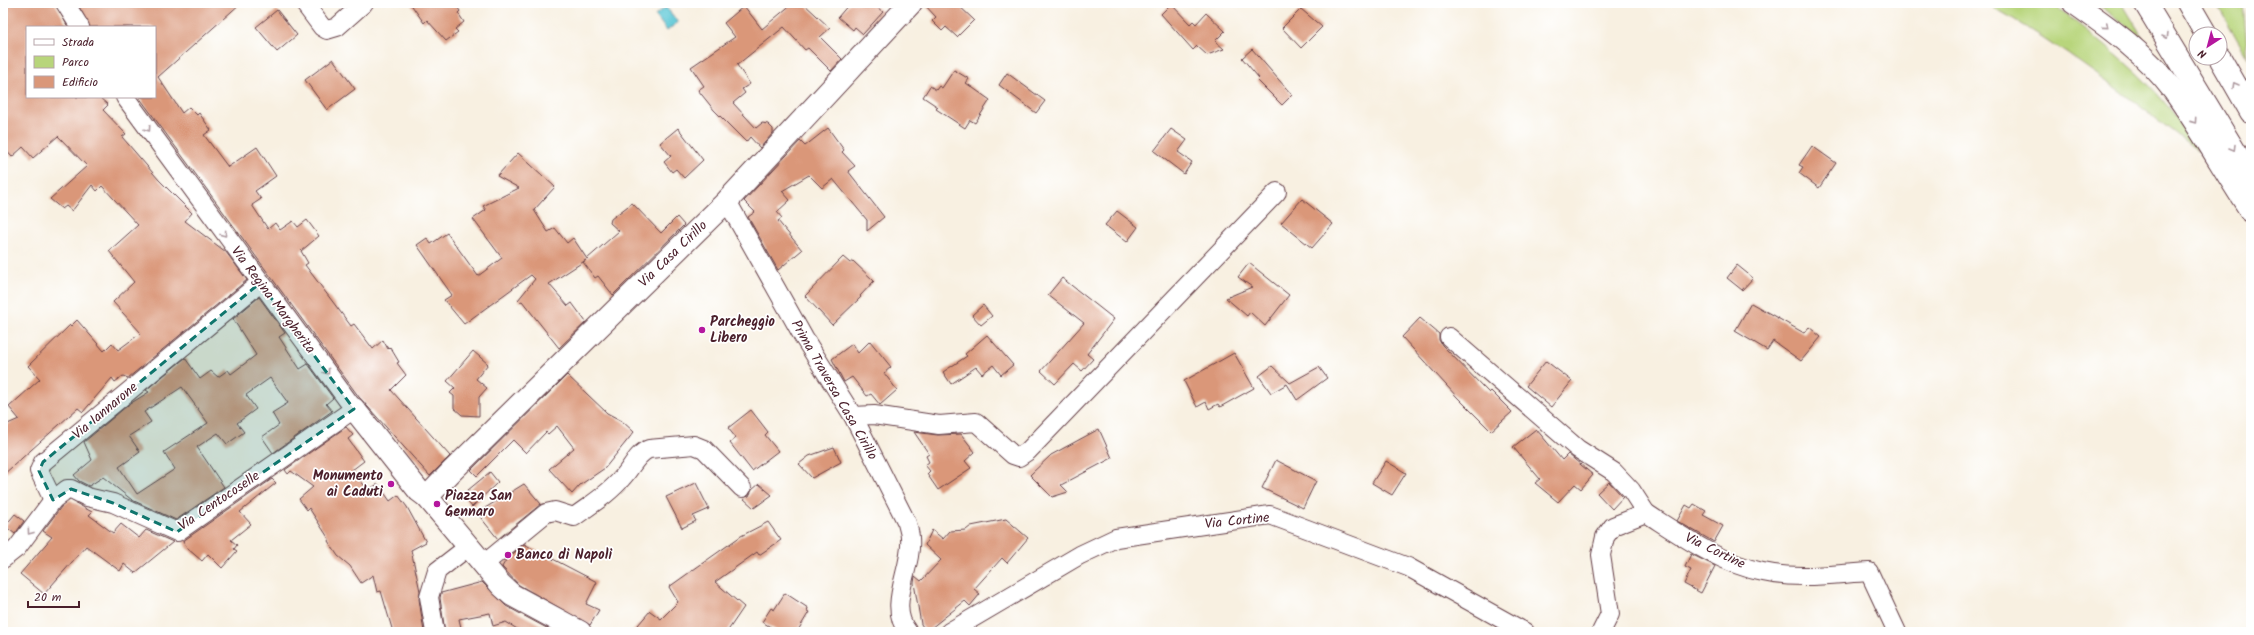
<svg xmlns="http://www.w3.org/2000/svg" width="2254" height="635" font-family="Kalam,sans-serif">
<style>
.green{fill:#b8d57b;stroke:#817a53}
.water{fill:#5dc8d6;stroke:#547480}
.building{fill:#da9779;fill-rule:evenodd}
.lines{fill:none;stroke-linecap:round;stroke-linejoin:round}
.minor-casing{stroke:#643e46;stroke-width:20}
.tertiary-casing{stroke:#643e46;stroke-width:24}
.motorway-casing{stroke:#643e46;stroke-width:24}
.minor{stroke:#fff;stroke-width:18}
.tertiary{stroke:#fff;stroke-width:22}
.motorway{stroke:#fff;stroke-width:22}
.oneway{stroke:#ae9aa0}
.marked{fill:#0f766e;fill-opacity:0.2;stroke:#0f766e;stroke-width:3;stroke-dasharray:8 5;stroke-linejoin:round}
.poi-dot{fill:#b5179e;stroke:#fff;stroke-width:1.5}
.labels{text-anchor:middle;dominant-baseline:central;stroke-width:3.5;stroke-linejoin:round;paint-order:stroke}
.street-label{font-size:14px;fill:#4a1f2b;stroke:#fff}
.poi-label{font-size:14px;font-weight:bold;fill:#4a1f2b;stroke:#fff;text-anchor:start}
</style>
<rect width="100%" height="100%" fill="#fff"/>
<filter id="ink" filterUnits="userSpaceOnUse"><feTurbulence type="fractalNoise" baseFrequency=".025" numOctaves="2"/><feDisplacementMap in="SourceGraphic" scale="8" xChannelSelector="R" yChannelSelector="G"/><feConvolveMatrix kernelMatrix="1 2 1 2 8 2 1 2 1" color-interpolation-filters="sRGB"/></filter>
<filter id="wash" filterUnits="userSpaceOnUse"><feTurbulence type="fractalNoise" baseFrequency=".012" numOctaves="4" result="noise"/><feDisplacementMap in="SourceGraphic" scale="16" xChannelSelector="R" yChannelSelector="G"/><feGaussianBlur stdDeviation="0.9" result="paint"/><feColorMatrix in="noise" values="0 0 0 0 0 0 0 0 0 0 0 0 0 0 0 0 0 1.4 0 .05"/><feComposite in="paint" operator="in"/></filter>
<g filter="url(#wash)">
<rect width="100%" height="100%" fill="#f8f0e1"/>
<!-- green -->
<g class="green">
<path d="M1986,3c14,0 49,-3 61,0 12,3 25,17 35,24 48,38 86,70 116,124 -68,-53 -137,-106 -212,-148z"/>
<polygon points="2096,3 2122,3 2143,38"/>
<polygon points="2216,3 2243,3 2248,58"/>
</g>
<!-- water -->
<polygon class="water" points="666,7 678,22 667,31 655,15"/>
<g id="blocks">
<!-- building -->
<g class="building">
<polygon points="3,3 55,3 68,27 27,27 27,97 99,97 108,105 103,110 126,134 122,137 159,180 192,213 185,221 226,252 247,280 128,378 123,376 115,382 112,378 83,412 78,408 3,475 3,426 19,419 9,407 40,379 28,366 70,325 71,326 77,320 104,351 112,343 118,350 141,333 113,302 134,282 109,251 138,225 102,186 97,191 92,185 72,211 66,206 62,209 50,199 87,166 58,136 33,158 23,147 12,157 3,147"/>
<polygon points="77,3 241,3 158,77 182,113 189,107 197,115 199,113 211,130 204,135 228,167 257,147 276,176 255,191 261,199 252,205 268,229 275,223 280,230 293,221 298,227 307,220 319,236 301,251 308,263 305,265 351,326 354,324 373,349 383,340 388,349 390,347 399,362 397,363 406,375 391,390 450,456 430,476 359,397 139,97 155,97 155,27 90,27"/>
<polygon points="410,3 454,3 460,11 458,13 464,22 455,29 458,32 446,41 427,20 424,23"/>
<polygon points="793,3 803,3 830,28 820,37 842,59 831,71 808,48 805,50 784,27 737,65 750,84 742,89 745,93 733,103 756,128 762,123 768,124 773,129 773,133 760,148 750,137 746,142 714,110 698,90 704,86 691,67 735,37 724,23 744,6 762,29"/>
<polygon points="850,3 872,3 883,12 863,34 855,27 853,30 838,17"/>
<polygon points="923,3 956,3 974,20 957,37 946,27 942,31 932,21 936,17"/>
<polygon points="1171,4 1190,24 1193,21 1196,24 1206,13 1225,31 1215,41 1224,49 1207,55 1197,46 1193,50 1161,14"/>
<polygon points="1301,9 1322,27 1301,48 1282,28"/>
<polygon points="277,10 297,35 277,52 256,27"/>
<polygon points="1252,49 1292,95 1282,105 1257,80 1259,78 1242,58"/>
<polygon points="333,59 355,89 327,110 305,80"/>
<polygon points="954,70 969,79 966,83 990,100 975,123 970,120 965,128 936,109 938,107 923,97 930,86 936,90 939,86 942,88"/>
<polygon points="1007,73 1045,101 1036,113 999,85"/>
<polygon points="678,128 703,160 684,178 676,169 672,172 664,162 671,156 660,143"/>
<polygon points="828,128 844,150 842,152 855,166 848,171 884,217 867,231 867,220 833,179 822,188 809,175 782,191 790,200 777,212 782,218 778,221 802,250 778,270 748,217 755,212 744,201 800,141 805,146"/>
<polygon points="1171,129 1187,140 1178,152 1192,162 1184,174 1154,151"/>
<polygon points="1812,146 1836,163 1819,188 1799,173 1803,167 1799,165"/>
<polygon points="518,153 555,187 534,210 548,232 555,228 567,243 573,238 587,259 619,231 610,223 611,219 632,203 661,233 677,217 684,225 613,295 598,276 595,278 583,262 586,260 549,284 568,306 572,303 586,322 559,348 522,301 520,302 518,300 535,279 531,275 464,324 444,300 452,295 417,245 427,238 431,244 447,233 478,276 502,258 473,219 486,210 483,206 519,188 497,176"/>
<polygon points="1302,199 1333,224 1312,248 1281,223"/>
<polygon points="1117,211 1138,227 1127,242 1105,225"/>
<polygon points="843,257 850,263 853,261 874,281 860,296 861,297 832,325 805,296"/>
<polygon points="1249,263 1289,295 1265,326 1250,312 1247,316 1226,298 1252,287 1238,277"/>
<polygon points="1737,265 1753,278 1742,290 1727,278"/>
<polygon points="1062,278 1114,319 1087,354 1093,359 1082,371 1074,364 1055,384 1041,371 1084,323 1048,295"/>
<path d="M259,297l26,36 -6,4 21,32 8,-5 25,34 -7,6 6,7 -59,42 -11,-16 17,-12 -7,-12 16,-10 -18,-25 -24,17 10,14 -19,14 7,9 -17,12 -9,-11 -21,14 27,40 -48,33 -44,-20 -29,-23 -14,9 -10,-5 -5,-6 18,-15 -8,-18 44,-37 21,-13 -3,-2 39,-32 15,21 11,-8 7,6 10,-7 3,4 25,-19 -23,-36zM182,387l26,36 -44,29 11,17 -38,25 -18,-27 21,-15 -11,-16 22,-14 -7,-10z"/>
<polygon points="1751,303 1804,333 1809,327 1821,337 1801,361 1773,341 1767,350 1735,331"/>
<polygon points="983,305 992,316 981,325 972,315"/>
<polygon points="1420,318 1439,334 1439,340 1442,345 1489,393 1491,391 1512,412 1491,431 1457,397 1402,337"/>
<polygon points="987,335 1013,365 1001,375 993,365 982,374 976,367 951,384 943,372 967,356 965,354"/>
<polygon points="870,341 891,367 884,373 897,390 880,405 871,394 867,396 852,377 844,382 832,359 852,344 858,353"/>
<polygon points="473,351 488,364 476,379 487,388 479,397 479,416 462,415 454,408 454,396 450,393 455,388 447,381"/>
<polygon points="1234,353 1254,388 1220,407 1218,404 1209,409 1206,402 1197,407 1184,381"/>
<polygon points="1546,361 1572,381 1551,407 1526,386"/>
<polygon points="1272,366 1290,383 1319,367 1327,378 1297,400 1287,384 1271,393 1259,376"/>
<polygon points="567,375 607,413 622,421 634,432 605,468 580,485 572,494 549,469 574,448 557,426 548,434 546,432 526,453 513,440 477,476 471,470"/>
<polygon points="751,410 768,432 765,435 778,451 752,471 730,443 736,438 728,428"/>
<polygon points="346,427 353,435 348,439 364,461 352,470 368,490 378,484 390,501 398,495 407,507 426,542 411,550 420,591 419,599 424,632 393,632 381,591 377,592 373,575 361,583 350,566 338,556 328,541 329,539 309,508 307,510 299,499 313,487 291,471 288,474 285,470"/>
<polygon points="1099,429 1112,458 1061,485 1068,492 1052,497 1030,475 1051,455"/>
<polygon points="1536,429 1562,460 1568,454 1593,475 1581,489 1575,484 1558,502 1535,483 1540,479 1513,447"/>
<polygon points="914,432 938,435 961,434 975,452 965,461 971,468 938,490 927,474 930,471 925,465 929,462 926,456 929,454"/>
<polygon points="834,447 841,462 812,478 799,464 809,456"/>
<polygon points="1276,460 1316,481 1303,508 1262,488"/>
<polygon points="1386,461 1406,473 1392,495 1372,483"/>
<polygon points="490,472 498,482 472,507 462,495"/>
<polygon points="272,479 276,483 240,512 251,524 231,540 237,545 234,549 237,551 222,568 208,554 202,561 188,549 183,541"/>
<polygon points="1609,482 1623,497 1612,509 1597,493"/>
<polygon points="696,483 709,509 693,516 696,521 682,528 666,497"/>
<polygon points="524,484 541,504 498,539 477,513"/>
<polygon points="759,484 772,495 754,508 743,498 749,496 752,490"/>
<polygon points="70,500 92,512 89,515 113,533 121,524 139,538 146,530 173,542 135,573 124,564 120,571 86,546 44,594 20,574 52,537 43,531 61,507"/>
<polygon points="1694,504 1706,511 1703,515 1723,526 1714,542 1677,521 1686,505 1691,508"/>
<polygon points="15,514 24,521 15,534 5,526"/>
<polygon points="1006,519 1028,538 1007,563 1002,558 974,589 980,594 970,606 965,601 926,632 921,624 914,583 915,576 921,581 941,560 925,545 932,530 943,539 950,531 966,530 971,526"/>
<polygon points="768,522 781,540 759,555 757,552 715,582 744,607 727,632 632,632 650,611 661,619 678,602 669,587 741,536"/>
<polygon points="524,544 597,582 586,604 599,610 590,625 519,585 502,567 506,560"/>
<polygon points="1691,554 1715,566 1701,593 1684,584 1691,570 1685,567"/>
<polygon points="482,582 506,606 554,632 522,632 506,622 493,626 490,613 459,619 462,632 445,632 440,598 441,593"/>
<polygon points="785,593 808,608 807,611 809,612 797,632 779,632 762,622 771,608 774,610"/>
</g>
</g>
</g>
<g filter="url(#ink)">
<use href="#blocks" fill-opacity="0" stroke="#643e46" stroke-width="1"/>
<g class="lines">
<defs>
<g id="minor">
<polyline points="65,3 80,27"/>
<polyline points="304,3 322,27 327,30 337,27 364,3"/>
<path d="M727,201l77,137 49,78 54,107c1,5 3,10 3,15 3,31 -24,67 -2,94"/>
<polyline points="1449,337 1578,449 1614,472 1631,490 1646,513"/>
<polyline points="853,416 874,415 939,425 976,422 1013,455 1019,457 1028,451 1277,192"/>
<polyline points="53,500 39,471 43,462 260,283"/>
<polyline points="3,559 17,548 53,500 67,489 71,489 87,497 113,503 177,532 354,409 125,97"/>
<path d="M484,564l62,-51 9,-2 19,6c16,-12 35,-23 48,-39 9,-9 15,-25 27,-29l45,-4 10,4 38,39"/>
<polyline points="435,632 429,597 437,571 468,547"/>
<polyline points="949,632 1080,555 1116,538 1270,515 1408,567 1525,632"/>
<path d="M1601,632l9,-18 -9,-59 4,-18 8,-11 33,-13c36,23 75,51 117,59 35,8 71,2 106,0l28,60"/>
</g>
<g id="tertiary">
<polyline points="354,409 419,491 427,497 501,585 512,595 580,632"/>
<polyline points="427,497 452,471 727,201 911,3"/>
</g>
<g id="motorway">
<path d="M2074,3c36,25 74,53 100,88 28,39 51,81 77,120"/>
<polyline points="2145,3 2251,178"/>
<polyline points="2188,3 2206,34"/>
<polyline points="2220,58 2251,112"/>
</g>
</defs>
<!-- minor casing -->
<use href="#minor" class="minor-casing"/>
<!-- tertiary casing -->
<use href="#tertiary" class="tertiary-casing"/>
<!-- motorway casing -->
<use href="#motorway" class="motorway-casing"/>
<!-- minor -->
<use href="#minor" class="minor"/>
<!-- tertiary -->
<use href="#tertiary" class="tertiary"/>
<!-- motorway -->
<use href="#motorway" class="motorway"/>
</g>
<!-- one-way arrows -->
<defs><path id="oneway-chevron" d="M-2-3.5L2.5 0L-2 3.5" fill="none" stroke-width="1.6" stroke-linecap="round" stroke-linejoin="round"/></defs>
<g class="oneway">
<use href="#oneway-chevron" transform="translate(2106 26) rotate(40)"/>
<use href="#oneway-chevron" transform="translate(2166 36) rotate(59)"/>
<use href="#oneway-chevron" transform="translate(2235 85) rotate(-120)"/>
<use href="#oneway-chevron" transform="translate(2194 121) rotate(55)"/>
<use href="#oneway-chevron" transform="translate(148 129) rotate(55)"/>
<use href="#oneway-chevron" transform="translate(2233 148) rotate(59)"/>
<use href="#oneway-chevron" transform="translate(224 234) rotate(54)"/>
<use href="#oneway-chevron" transform="translate(327 372) rotate(53)"/>
<use href="#oneway-chevron" transform="translate(30 532) rotate(126)"/>
</g>
</g>
<!-- marked area -->
<path class="marked" d="M260,283l94,126 -177,123 -64,-29 -42,-14 -18,11 -14,-29 4,-9z"/>
<!-- markers -->
<g class="poi-dot">
<circle cx="702" cy="330" r="4"/>
<circle cx="391" cy="484" r="4"/>
<circle cx="437" cy="504" r="4"/>
<circle cx="508" cy="555" r="4"/>
</g>
<g class="labels">
<!-- street labels -->
<g class="street-label">
<text transform="translate(673 254) rotate(-44)">Via Casa Cirillo</text>
<text transform="translate(273 300) rotate(53)">Via Regina Margherita</text>
<text transform="translate(834 390) rotate(60)">Prima Traversa Casa Cirillo</text>
<text transform="translate(105 411) rotate(-40)">Via Iannarone</text>
<text transform="translate(219 501) rotate(-34)">Via Centocoselle</text>
<text transform="translate(1237 521) rotate(-6)">Via Cortine</text>
<text transform="translate(1715 551) rotate(26)">Via Cortine</text>
</g>
<!-- poi labels -->
<g class="poi-label">
<text x="710" y="322">Parcheggio<tspan x="710" dy="16">Libero</tspan></text>
<text x="383" y="476" text-anchor="end">Monumento<tspan x="383" dy="16">ai Caduti</tspan></text>
<text x="445" y="496">Piazza San<tspan x="445" dy="16">Gennaro</tspan></text>
<text x="516" y="555">Banco di Napoli</text>
</g>
</g>
<!-- margin -->
<rect width="2254" height="635" fill="none" stroke="#fff" stroke-width="16"/>
<!-- legend -->
<rect x="26" y="26" width="130" height="72" fill="#ffffff" stroke="#b7a5aa"/>
<rect x="34" y="39" width="20" height="6" fill="#ffffff" stroke="#b7a5aa"/>
<text x="62" y="46" font-size="12" fill="#4a1f2b">Strada</text>
<rect x="34" y="56" width="20" height="12" fill="#b8d57b" stroke="#b7a5aa"/>
<text x="62" y="66" font-size="12" fill="#4a1f2b">Parco</text>
<rect x="34" y="76" width="20" height="12" fill="#da9779" stroke="#b7a5aa"/>
<text x="62" y="86" font-size="12" fill="#4a1f2b">Edificio</text>
<!-- north arrow -->
<g transform="translate(2208 46) rotate(216)"><circle r="19" fill="#ffffff" stroke="#b7a5aa"/>
<path d="M0-3L7 15L0 10L-7 15Z" fill="#b5179e"/>
<text y="-6" font-size="11" font-weight="bold" text-anchor="middle" fill="#4a1f2b">N</text>
</g>
<!-- scale -->
<path d="M28 601v6h51v-6" fill="none" stroke="#4a1f2b" stroke-width="2"/>
<text x="34" y="601" font-size="12" fill="#4a1f2b" stroke="#ffffff" stroke-width="3" paint-order="stroke">20 m</text>
</svg>
